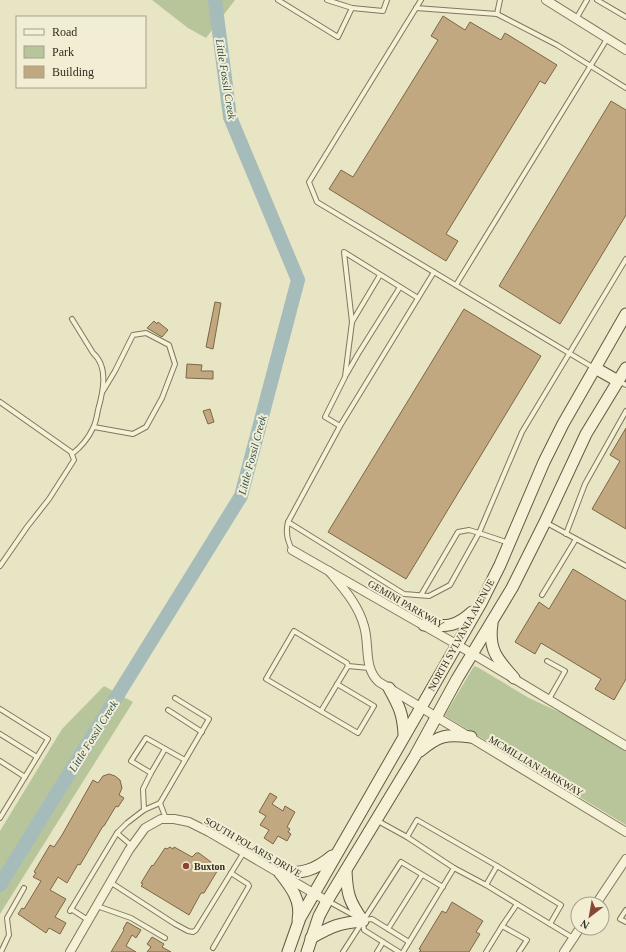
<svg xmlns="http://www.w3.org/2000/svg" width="626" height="952" font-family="'Times New Roman',serif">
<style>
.green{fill:#b8c59a}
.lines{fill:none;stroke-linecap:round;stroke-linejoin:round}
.river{stroke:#a6bcba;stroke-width:14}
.building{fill:#c2a880;stroke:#7d6746}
.service-casing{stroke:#81775d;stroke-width:6}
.minor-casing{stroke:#81775d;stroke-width:10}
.secondary-casing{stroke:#635940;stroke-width:13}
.service{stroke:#f4f1d7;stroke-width:4}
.minor{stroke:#f4f1d7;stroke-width:8}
.secondary{stroke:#f4f1d7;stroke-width:11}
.poi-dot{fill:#894535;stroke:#f1eed4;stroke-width:1.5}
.labels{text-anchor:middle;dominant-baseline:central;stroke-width:4;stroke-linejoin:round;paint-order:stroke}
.street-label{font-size:10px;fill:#332d1f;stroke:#f1eed4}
.poi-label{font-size:10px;font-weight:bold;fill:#332d1f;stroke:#f1eed4;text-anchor:start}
.water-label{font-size:11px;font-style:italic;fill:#304d51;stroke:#f1eed4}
</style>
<rect width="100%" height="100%" fill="#e8e5c5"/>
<!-- green -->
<g class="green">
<polygon points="152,0 235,0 206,38 188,28"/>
<polygon points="474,666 479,668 529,698 576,720 626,750 626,825 447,717 445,715"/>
<polygon points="104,686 133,702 0,914 0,831 62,729"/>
</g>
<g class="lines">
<!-- river -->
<polyline class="river" points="0,885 241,496 298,280 230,117 215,0"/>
</g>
<!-- building -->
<g class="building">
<polygon points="443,16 465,30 470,22 501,40 505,33 557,65 545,84 540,81 446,234 458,241 446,261 329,189 341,170 353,177 438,40 431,36"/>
<polygon points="611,101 626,110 626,215 560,324 499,286"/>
<polygon points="215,302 221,303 213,349 206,347"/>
<polygon points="464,309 541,356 406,579 328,532"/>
<polygon points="154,321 157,324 158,322 168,330 162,337 147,328"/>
<polygon points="187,364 202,365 201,371 213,371 213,379 186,378"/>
<polygon points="210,409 214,422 208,424 203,411"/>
<polygon points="626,428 626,529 592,509 620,461 610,455"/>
<polygon points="573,569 626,601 626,679 614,700 595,689 601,679 541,643 535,654 515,642 539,602 549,609"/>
<polygon points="109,774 115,776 120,780 122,788 119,795 124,798 118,807 116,806 104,826 103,826 80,865 78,864 67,883 58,877 50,890 66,899 55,917 66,923 60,934 49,928 46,933 18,914 22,908 24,909 41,881 33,877 36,873 34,872 50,845 54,847 62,835 93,780 98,783 103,776"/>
<polygon points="270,793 277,797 272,804 283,811 285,806 295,812 287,827 290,829 288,832 291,834 287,841 278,836 273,844 264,838 269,830 260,825 266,816 259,812"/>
<polygon points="170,847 173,849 174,847 176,848 192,857 196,853 199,853 219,868 204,893 201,893 189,915 141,886 143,884 141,883 152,865 153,866 165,848 167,849"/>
<polygon points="452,902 483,921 476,932 480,934 469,952 419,952 421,950 419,949 442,911 446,913"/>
<polygon points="127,922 141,930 136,938 132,935 126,946 136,952 111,952 124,930 123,929"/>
<polygon points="152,937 164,944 162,947 171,952 147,952 151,947 147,944"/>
</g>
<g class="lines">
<defs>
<g id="service">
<polyline points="278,0 338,37 352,8 383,11 387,0"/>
<polyline points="327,0 352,8"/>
<polyline points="421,0 309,182 317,202 594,368"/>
<polyline points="597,0 626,17"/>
<polyline points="416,8 497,14 557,45 626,88"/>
<polyline points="497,14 500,0"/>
<polyline points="576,19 587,0"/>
<polyline points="456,285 607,39"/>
<polyline points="352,322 380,275"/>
<polyline points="346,375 358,354 400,287"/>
<polyline points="619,381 626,385"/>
<polyline points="0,402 71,452 74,460 49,499 27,527 0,566"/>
<polyline points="340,426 325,417 345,377 352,322 344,252 418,298"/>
<polyline points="94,427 133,434 146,427 162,398 175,364 169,345 146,333 133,335 115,371 103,391"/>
<path d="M72,454c9,-7 16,-15 21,-26 3,-6 4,-12 5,-18 5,-18 11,-43 -5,-57l-21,-34"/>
<path d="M288,522c-3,11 0,19 4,28"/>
<polyline points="545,522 626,566"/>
<polyline points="566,534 585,484 626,411"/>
<polyline points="509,543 479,533 522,432 626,259"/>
<polyline points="421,595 458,532 469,530 479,533 450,585 429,596 404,594 288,522 340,426 434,272"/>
<polyline points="542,595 576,539"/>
<polyline points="547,661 565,671 549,699"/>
<polyline points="337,684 374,706 358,733 266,679 294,631 347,663 348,666"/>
<polyline points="0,709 48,739 0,818"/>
<polyline points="168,710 202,732"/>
<polyline points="321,711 348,666 369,668"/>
<polyline points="0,734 37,757"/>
<polyline points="0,761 25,777"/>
<polyline points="151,773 131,761 146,738 185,760"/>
<polyline points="160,803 166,819"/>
<polyline points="144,810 143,789 151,773 165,749"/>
<polyline points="378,821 407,837"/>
<polyline points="117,833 132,846"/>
<polyline points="497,866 417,820 407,837 454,868 486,885 517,904"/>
<polyline points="110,882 175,924 188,931 193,932 196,930 244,852"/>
<polyline points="486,885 497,866 561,905 550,924"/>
<polyline points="328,901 357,917"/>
<polyline points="97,906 131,918 165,938"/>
<polyline points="71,909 88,920"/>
<polyline points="626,910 620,919 626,922"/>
<polyline points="70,911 117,833 127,823 144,810 160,803 209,719 175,698"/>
<polyline points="363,920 372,919 409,942"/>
<polyline points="363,923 364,930 399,952"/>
<polyline points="502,926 517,904 573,938"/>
<polyline points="388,929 422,875"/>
<polyline points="213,948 249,886 248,884 231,873"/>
<polyline points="1,952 9,935 7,918 24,888"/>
<polyline points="343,952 401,862 443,887"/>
<polyline points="377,952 383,942"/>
<polyline points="403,952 454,868"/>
<polyline points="486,952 502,926 527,940 519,952"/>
</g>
<g id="minor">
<polyline points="546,0 626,50"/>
<polyline points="292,550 456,644 626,746"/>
<path d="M329,571c14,17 29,33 35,55 6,19 -1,42 15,56l247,150"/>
<polyline points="596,904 626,859"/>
<polyline points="70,952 129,850 145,828 161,819 174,819 189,822 209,832 327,901"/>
<polyline points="564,952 580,928"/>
</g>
<g id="secondary">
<polyline points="595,368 618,381"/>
<path d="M492,624c-4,26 6,36 22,54"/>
<path d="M424,625c22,1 31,3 48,-13"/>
<path d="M389,688c10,18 14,26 15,46"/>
<path d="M420,751c19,-16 26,-17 51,-14"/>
<path d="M280,873c23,0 34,-2 52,-17"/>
<path d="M280,873c11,14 22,28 18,47"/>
<path d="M311,938c21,-12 28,-15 52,-17 -14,-20 -16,-27 -17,-50"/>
<polyline points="288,952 300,918 481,603 500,565 544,462 563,424 626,314"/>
<polyline points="307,952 319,916 327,901 415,756 457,679 512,588 545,522 586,434 626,368"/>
</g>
</defs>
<!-- service casing -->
<use href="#service" class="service-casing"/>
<!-- minor casing -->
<use href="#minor" class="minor-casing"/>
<!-- secondary casing -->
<use href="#secondary" class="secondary-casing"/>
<!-- service -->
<use href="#service" class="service"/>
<!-- minor -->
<use href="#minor" class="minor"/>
<!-- secondary -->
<use href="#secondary" class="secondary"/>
</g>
<!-- markers -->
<circle class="poi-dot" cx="186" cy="866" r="4"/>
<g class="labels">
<!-- street labels -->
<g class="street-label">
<text transform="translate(406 604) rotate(30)">GEMINI PARKWAY</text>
<text transform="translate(461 635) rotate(-61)">NORTH SYLVANIA AVENUE</text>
<text transform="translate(536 766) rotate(31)">MCMILLIAN PARKWAY</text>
<text transform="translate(253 847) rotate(30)">SOUTH POLARIS DRIVE</text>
</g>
<!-- poi labels -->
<g class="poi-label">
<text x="194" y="866">Buxton</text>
</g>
<!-- water labels -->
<g class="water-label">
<text transform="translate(226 79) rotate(81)">Little Fossil Creek</text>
<text transform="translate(252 455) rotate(-75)">Little Fossil Creek</text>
<text transform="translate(93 736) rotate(-58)">Little Fossil Creek</text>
</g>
</g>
<!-- legend -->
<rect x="16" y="16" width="130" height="72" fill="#f1eed4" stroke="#a5a18c"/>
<rect x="24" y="29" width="20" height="6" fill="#f4f1d7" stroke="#a5a18c"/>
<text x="52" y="36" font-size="12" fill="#332d1f">Road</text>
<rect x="24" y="46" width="20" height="12" fill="#b8c59a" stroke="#a5a18c"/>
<text x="52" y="56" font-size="12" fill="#332d1f">Park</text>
<rect x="24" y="66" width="20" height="12" fill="#c2a880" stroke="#a5a18c"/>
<text x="52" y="76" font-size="12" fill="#332d1f">Building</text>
<!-- north arrow -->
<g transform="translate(590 916) rotate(211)"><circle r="19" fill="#f1eed4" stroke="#a5a18c"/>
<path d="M0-3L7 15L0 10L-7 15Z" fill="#894535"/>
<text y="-6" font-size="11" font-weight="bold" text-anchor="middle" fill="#332d1f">N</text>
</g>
</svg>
